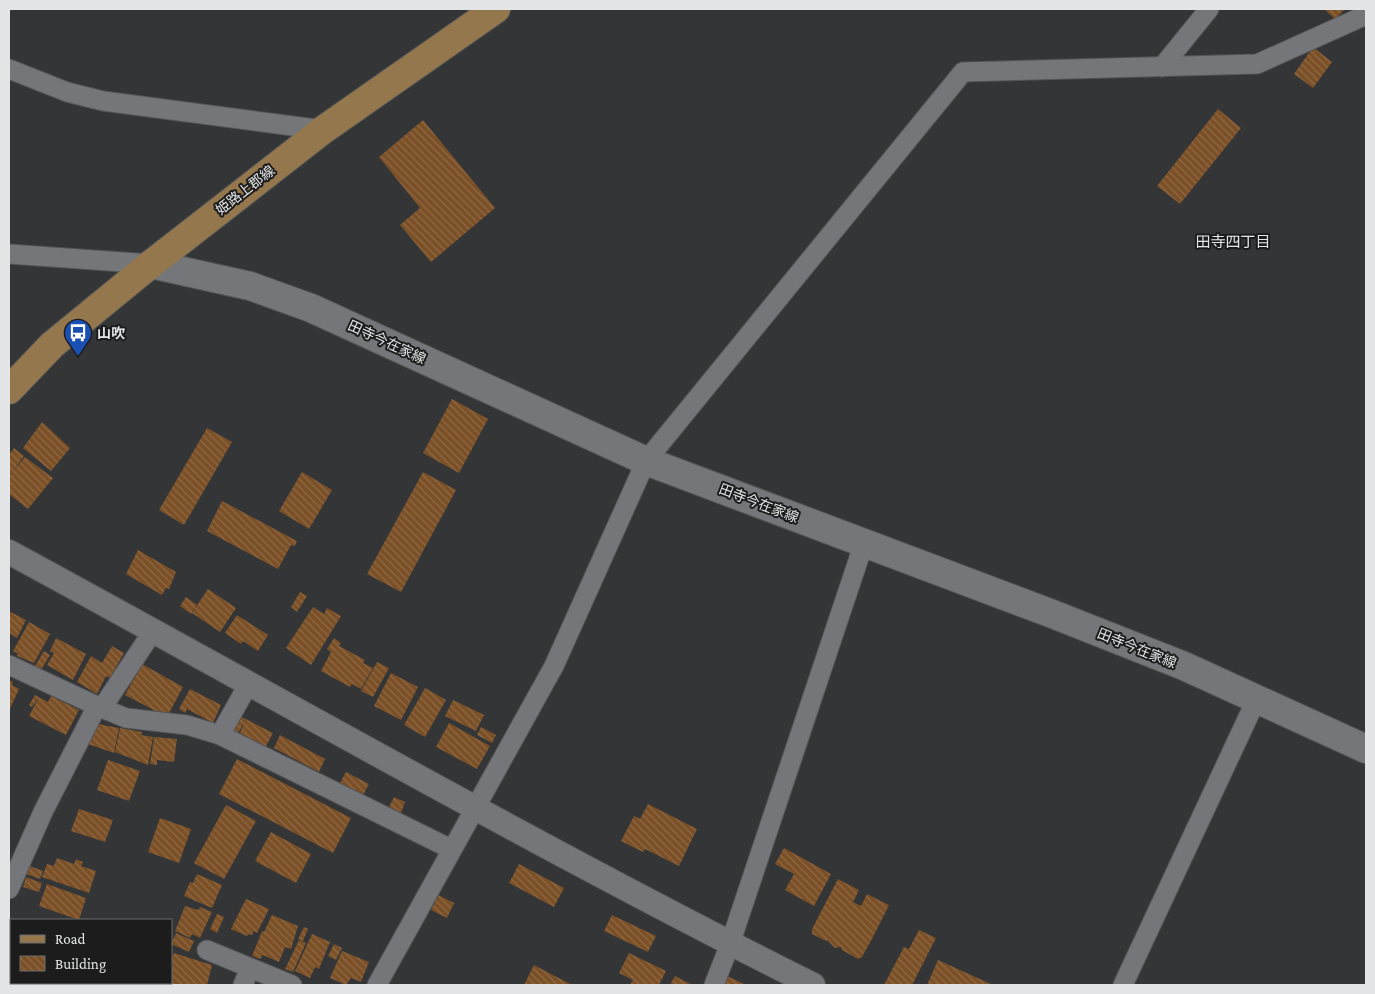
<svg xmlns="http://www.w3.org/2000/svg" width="1375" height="994" font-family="'Crimson Pro','Noto Sans JP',serif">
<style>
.building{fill:url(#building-back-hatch)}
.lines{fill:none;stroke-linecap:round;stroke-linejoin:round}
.minor-casing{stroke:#535456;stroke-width:21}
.tertiary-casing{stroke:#535456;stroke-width:26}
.secondary-casing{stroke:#535456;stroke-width:30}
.primary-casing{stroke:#535456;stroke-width:30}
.minor{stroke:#757679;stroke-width:19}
.tertiary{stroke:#757679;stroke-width:24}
.secondary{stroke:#757679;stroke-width:28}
.primary{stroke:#94774c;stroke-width:28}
.labels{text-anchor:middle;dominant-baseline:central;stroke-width:4;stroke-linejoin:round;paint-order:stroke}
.street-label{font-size:14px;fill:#e4e5e6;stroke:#1c1c1d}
.poi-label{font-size:14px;font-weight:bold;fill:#e4e5e6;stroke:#1c1c1d;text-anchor:start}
.neighbourhood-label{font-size:15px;fill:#e4e5e6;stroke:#1c1c1d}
</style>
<defs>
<pattern id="building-back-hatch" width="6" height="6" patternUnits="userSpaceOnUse" patternTransform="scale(1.25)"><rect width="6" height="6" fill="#7b5026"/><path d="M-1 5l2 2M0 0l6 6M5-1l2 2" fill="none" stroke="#8e6946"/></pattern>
</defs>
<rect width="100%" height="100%" fill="#343537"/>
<!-- building -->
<g class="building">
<polygon points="1324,9 1345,9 1335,19"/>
<polygon points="1313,47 1332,62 1313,88 1294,74"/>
<polygon points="1218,109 1241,128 1180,204 1157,186"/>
<polygon points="423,120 495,208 431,262 400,225 420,208 379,157"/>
<polygon points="452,399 488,419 459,473 423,453"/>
<polygon points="42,422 70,448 51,471 23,448"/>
<polygon points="207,428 232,442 184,525 159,510"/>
<polygon points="14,448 24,456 13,471 25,457 53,478 28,509 9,494 9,475 11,474 9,472 9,455"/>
<polygon points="302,472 332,490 309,529 279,511"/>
<polygon points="423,472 456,490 401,592 367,574"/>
<polygon points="222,501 297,541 295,546 291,545 278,569 207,531"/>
<polygon points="138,550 176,572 169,589 166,588 162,595 126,574"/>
<polygon points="208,589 236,608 220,632 192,613"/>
<polygon points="300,592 307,596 297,612 291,607"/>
<polygon points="186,597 197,605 191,614 180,606"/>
<polygon points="313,607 324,614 327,608 341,616 311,665 286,648"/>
<polygon points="9,611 26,620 17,638 9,633"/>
<polygon points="237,615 268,635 258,651 243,641 241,644 225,633"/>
<polygon points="29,622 50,634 34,663 17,656 18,654 13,651"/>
<polygon points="56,638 86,654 73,680 47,665 54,653 50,651"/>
<polygon points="334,638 341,643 339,646 365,660 363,663 373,668 361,689 352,684 350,687 321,671 331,652 327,649"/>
<polygon points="112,646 124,653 110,678 106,676 97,694 77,682 91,656 102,663"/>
<polygon points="44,651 50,655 41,670 35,666"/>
<polygon points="377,662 389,668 373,697 361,691"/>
<polygon points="142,664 183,687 167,717 125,695"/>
<polygon points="391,673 418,687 401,720 374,706"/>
<polygon points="9,680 13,682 12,685 19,689 9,711"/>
<polygon points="425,688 446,700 425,737 404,725"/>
<polygon points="190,689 221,705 213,723 187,709 185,713 179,709"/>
<polygon points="35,695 48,702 51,696 79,710 66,735 29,716 39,697 32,707 29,705"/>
<polygon points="453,700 484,715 476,731 445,716"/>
<polygon points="240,716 273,733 265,748 239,735 245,721 237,735 232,731"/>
<polygon points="449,723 490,746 477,769 436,747"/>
<polygon points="98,724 119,728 114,753 88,744"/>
<polygon points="481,727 496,735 492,743 477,735"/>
<polygon points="120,728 142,732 141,735 153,737 148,765 115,752"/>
<polygon points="280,735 325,759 319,772 274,748"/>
<polygon points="154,737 177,739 174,762 157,760 157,765 150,764"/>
<polygon points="237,759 351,818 333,853 219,794"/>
<polygon points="108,760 140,771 129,801 97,790"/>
<polygon points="346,772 369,784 362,797 339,785"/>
<polygon points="394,797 405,802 401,813 389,807"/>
<polygon points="648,804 697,829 679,866 645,849 643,852 621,841 634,816 640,819"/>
<polygon points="226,805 256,821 224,879 194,863"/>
<polygon points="79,809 113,820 105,842 71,831"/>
<polygon points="160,818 191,829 179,863 148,852"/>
<polygon points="271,832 311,854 296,883 255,861"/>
<polygon points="784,848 831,874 814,906 785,890 794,874 775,864"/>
<polygon points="57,858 74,864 76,859 83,862 81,866 96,871 89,893 42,877 47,864 54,866"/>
<polygon points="519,864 564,888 554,907 509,883"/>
<polygon points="30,866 43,871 40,879 26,874"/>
<polygon points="197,874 222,885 212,908 184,896 190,882 193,883"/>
<polygon points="26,877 42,883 39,892 23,887"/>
<polygon points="838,879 859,890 853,902 861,906 867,894 889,905 873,937 862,957 858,959 842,950 841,947 835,948 828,941 829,940 826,941 812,934 812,929"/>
<polygon points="47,884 86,898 79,920 39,906"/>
<polygon points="438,895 454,903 447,918 431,910"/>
<polygon points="246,899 269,909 257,933 254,931 252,935 249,934 247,936 231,929"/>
<polygon points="185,906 198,910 200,907 212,912 200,938 192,934 190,938 175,931"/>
<polygon points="217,914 224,917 217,933 210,929"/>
<polygon points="272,915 298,926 291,949 285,947 279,962 263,955 260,959 252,956 262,931 272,936 264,932"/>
<polygon points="612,915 656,936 648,952 604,931"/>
<polygon points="304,927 308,929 303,941 298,939"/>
<polygon points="919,930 936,938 912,985 884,985 904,947 909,949"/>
<polygon points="176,933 194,941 189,952 171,944"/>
<polygon points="312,934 330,942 319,969 315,967 310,978 295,971"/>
<polygon points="299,940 306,943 293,972 285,969"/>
<polygon points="334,944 342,948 336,960 328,956"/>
<polygon points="342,951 369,962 361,982 351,978 346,985 330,978"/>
<polygon points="174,953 212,965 207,985 172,985 166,983 171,983 173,961 171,960"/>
<polygon points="629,953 666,971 659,985 630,985 633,980 619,973"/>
<polygon points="938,960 993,985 927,985"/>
<polygon points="534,965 572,985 524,985"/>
<polygon points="725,975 746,985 726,985 721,983"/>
<polygon points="675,976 692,985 670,985"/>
<polygon points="29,983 58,983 57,985"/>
</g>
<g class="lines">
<defs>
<g id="minor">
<polyline points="1162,67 1209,9"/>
<polyline points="9,69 67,92 103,101 323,130"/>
<polyline points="9,254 151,264"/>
<polyline points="9,665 97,706 43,812 9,889"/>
<polyline points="97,706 126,718 187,725 220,735 451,849"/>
<polyline points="102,708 153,631"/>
<polyline points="220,735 249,683"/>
<polyline points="207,950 292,985"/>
<polyline points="243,985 250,968"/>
<polyline points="377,985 554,666 646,461 963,72 1257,64 1366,15"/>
<polyline points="714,985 730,944 864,543"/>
<polyline points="1123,985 1257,698"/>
</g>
<path id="tertiary" d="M9,552c267,145 532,297 804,433"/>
<polyline id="secondary" points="151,264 250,286 311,308 646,461 1050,613 1184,666 1366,749"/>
<polyline id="primary" points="9,390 52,345 151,264 323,130 496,9"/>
</defs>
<!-- minor casing -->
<use href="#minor" class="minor-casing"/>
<!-- tertiary casing -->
<use href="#tertiary" class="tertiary-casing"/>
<!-- secondary casing -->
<use href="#secondary" class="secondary-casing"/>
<!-- primary casing -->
<use href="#primary" class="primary-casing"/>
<!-- minor -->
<use href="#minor" class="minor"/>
<!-- tertiary -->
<use href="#tertiary" class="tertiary"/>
<!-- secondary -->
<use href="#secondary" class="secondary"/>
<!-- primary -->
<use href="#primary" class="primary"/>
</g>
<!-- icons -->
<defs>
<symbol id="bus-pin" viewBox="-11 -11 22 30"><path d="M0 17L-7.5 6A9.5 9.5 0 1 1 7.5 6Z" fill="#1a4fb4" stroke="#1c1c1d"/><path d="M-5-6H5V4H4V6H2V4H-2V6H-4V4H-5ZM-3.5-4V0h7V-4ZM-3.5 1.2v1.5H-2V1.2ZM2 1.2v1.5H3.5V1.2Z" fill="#fff"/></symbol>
</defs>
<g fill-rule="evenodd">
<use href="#bus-pin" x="62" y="317" width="32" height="43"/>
</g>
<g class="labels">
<!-- street labels -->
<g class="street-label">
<text transform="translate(245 190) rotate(-38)">姫路上郡線</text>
<text transform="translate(387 342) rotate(25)">田寺今在家線</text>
<text transform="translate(759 503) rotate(21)">田寺今在家線</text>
<text transform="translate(1137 648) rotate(22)">田寺今在家線</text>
</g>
<!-- poi labels -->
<g class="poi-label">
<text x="97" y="333">山吹</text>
</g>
<!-- neighbourhood labels -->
<g class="neighbourhood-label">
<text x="1233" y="242">田寺四丁目</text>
</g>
</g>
<!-- border -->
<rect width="1375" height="994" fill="none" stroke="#e4e5e6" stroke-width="20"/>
<!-- legend -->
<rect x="10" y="919" width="162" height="65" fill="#1c1c1d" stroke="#6c6c6d"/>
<rect x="20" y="935" width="25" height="8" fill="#94774c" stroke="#6c6c6d"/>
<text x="55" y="944" font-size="15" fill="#e4e5e6">Road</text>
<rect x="20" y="956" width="25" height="15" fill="url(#building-back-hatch)" stroke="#6c6c6d"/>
<text x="55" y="969" font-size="15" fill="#e4e5e6">Building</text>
</svg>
